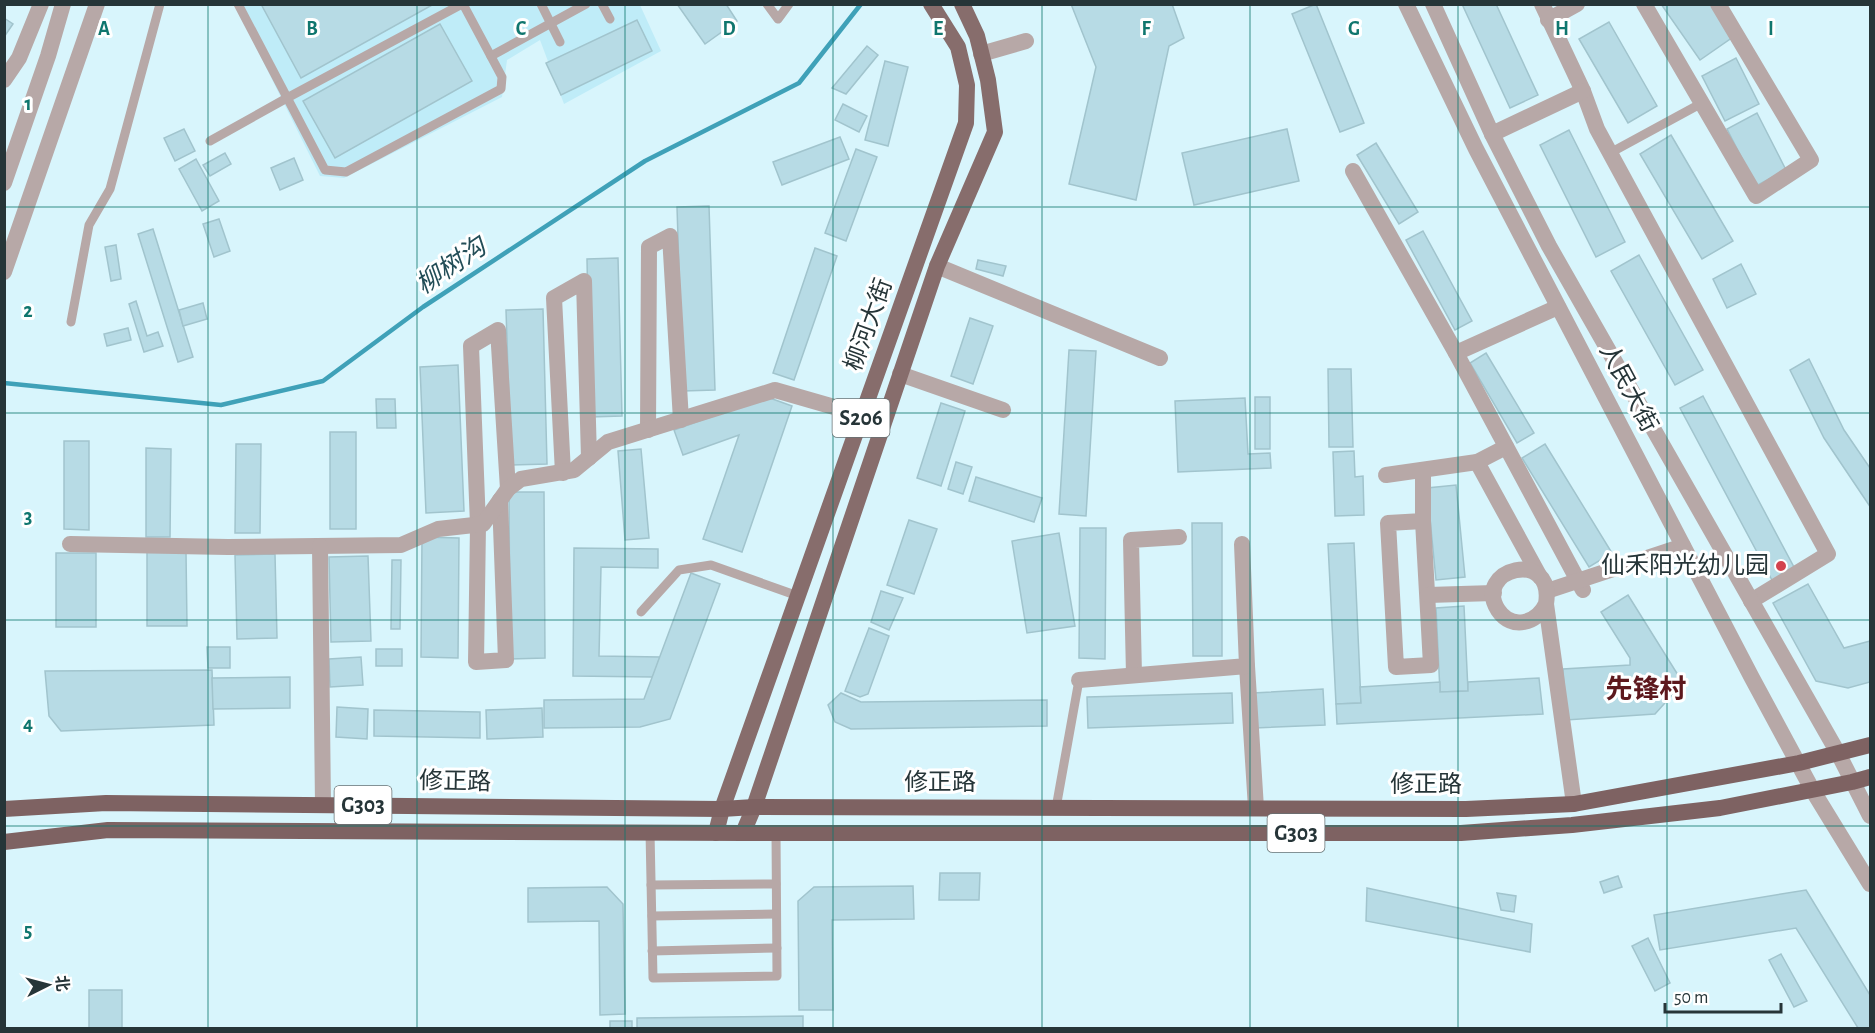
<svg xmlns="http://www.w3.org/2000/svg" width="1875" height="1033" font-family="'Alegreya Sans','Noto Sans SC',sans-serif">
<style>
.built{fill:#bfecf8}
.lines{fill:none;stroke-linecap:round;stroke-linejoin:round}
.stream{stroke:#3fa1b8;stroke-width:4.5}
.building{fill:#b7dbe5;stroke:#a1c4cd;stroke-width:1.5}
.service{stroke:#b7a8a7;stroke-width:9}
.minor{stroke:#b7a8a7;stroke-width:16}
.tertiary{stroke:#b7a8a7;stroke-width:16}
.primary{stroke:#876d6c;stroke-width:16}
.trunk{stroke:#7e6262;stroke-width:16}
.grid{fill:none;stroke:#0f766e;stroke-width:1.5;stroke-opacity:0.55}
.poi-dot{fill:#d3434e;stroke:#fff;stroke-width:2}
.labels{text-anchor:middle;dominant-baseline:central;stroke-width:6;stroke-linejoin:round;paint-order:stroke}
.shield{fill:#fff;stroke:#677274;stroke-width:1.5}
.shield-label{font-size:22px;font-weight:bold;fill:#263538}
.street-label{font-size:24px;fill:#263538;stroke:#fff}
.poi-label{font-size:24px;fill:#263538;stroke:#fff;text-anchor:end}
.water-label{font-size:26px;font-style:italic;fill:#224d57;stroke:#fff}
.quarter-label{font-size:27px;font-weight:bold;fill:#5d181d;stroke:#fff}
.grid-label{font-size:20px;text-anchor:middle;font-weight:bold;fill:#0f766e;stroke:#fff;stroke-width:6;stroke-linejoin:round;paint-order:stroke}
</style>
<rect width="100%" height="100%" fill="#d8f5fc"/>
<!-- built -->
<polygon class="built" points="235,5 640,5 661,51 564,104 540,40 507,60 502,97 344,178 320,176"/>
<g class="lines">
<!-- stream -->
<polyline class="stream" points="4,383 221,405 323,381 423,307 645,161 799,83 861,4"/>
</g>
<!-- building -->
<g class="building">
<polygon points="261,4 434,4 301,78"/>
<polygon points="677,4 726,4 737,21 705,44"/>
<polygon points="1071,4 1172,4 1184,38 1169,46 1136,200 1069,184 1096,67"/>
<polygon points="1316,4 1364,123 1340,132 1292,14"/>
<polygon points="1462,4 1496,4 1538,95 1510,108"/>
<polygon points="1661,4 1711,4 1733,37 1700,60"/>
<polygon points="4,18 13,24 4,37"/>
<polygon points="637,20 652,51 561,95 546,63"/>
<polygon points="1609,22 1657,106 1628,123 1579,39"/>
<polygon points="440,24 472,81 335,158 303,101"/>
<polygon points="867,46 878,55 846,94 832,88"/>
<polygon points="1736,58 1759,104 1725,121 1702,76"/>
<polygon points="885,61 908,67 888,146 865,140"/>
<polygon points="843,104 867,116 859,132 835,120"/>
<polygon points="1757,113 1786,170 1756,186 1727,129"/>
<polygon points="184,129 195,151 175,161 164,138"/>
<polygon points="1287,129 1299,181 1194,205 1182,153"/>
<polygon points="1569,130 1625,242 1596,257 1540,145"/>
<polygon points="1671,135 1733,241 1702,259 1640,154"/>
<polygon points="840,137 849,159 782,185 773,162"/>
<polygon points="1376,143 1418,212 1399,224 1357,155"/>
<polygon points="856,149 877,157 846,241 825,233"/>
<polygon points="225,153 231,164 210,176 203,165"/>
<polygon points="294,158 303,180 280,190 271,168"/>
<polygon points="196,159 219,201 202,211 179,169"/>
<polygon points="709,206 715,390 683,391 677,207"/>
<polygon points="219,219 230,251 214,257 203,224"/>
<polygon points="153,229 193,357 178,362 138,234"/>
<polygon points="1423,231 1472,321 1455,330 1406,240"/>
<polygon points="116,245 121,279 111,281 105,247"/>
<polygon points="815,248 837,256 794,380 773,373"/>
<polygon points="1639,255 1703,370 1675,385 1611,271"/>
<polygon points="618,258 622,416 590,417 587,259"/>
<polygon points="978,260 1006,266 1003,276 976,269"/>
<polygon points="1741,264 1756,294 1727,308 1713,279"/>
<polygon points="136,301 147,336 158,332 163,346 144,352 129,304"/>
<polygon points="203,303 207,319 183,326 179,310"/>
<polygon points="543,309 547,464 511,465 506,310"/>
<polygon points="970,318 993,326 973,384 951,376"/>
<polygon points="128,328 131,340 107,346 104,334"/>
<polygon points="1069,350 1096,351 1086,516 1059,514"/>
<polygon points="1486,353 1534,433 1517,443 1470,363"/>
<polygon points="1809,359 1844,430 1870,468 1870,504 1869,505 1824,438 1790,370"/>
<polygon points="458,365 464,511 426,513 420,367"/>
<polygon points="1328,369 1351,369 1353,447 1329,447"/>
<polygon points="1703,396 1795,569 1773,582 1680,408"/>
<polygon points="767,397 792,406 742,552 703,539 739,435 683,455 674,430"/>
<rect x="1255" y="397" width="15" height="52"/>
<polygon points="1245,398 1248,454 1270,453 1271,468 1178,472 1175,401"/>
<polygon points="376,399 395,399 396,428 377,428"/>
<polygon points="941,403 965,411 941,486 917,478"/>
<rect x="330" y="432" width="26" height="97"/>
<polygon points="64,441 89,441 89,530 64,529"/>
<polygon points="236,444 261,444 260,533 235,533"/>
<polygon points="1545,444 1612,553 1589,567 1522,458"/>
<polygon points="146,448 171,449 170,537 146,537"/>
<polygon points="641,449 649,538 625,540 618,451"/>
<polygon points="1354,451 1355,477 1363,476 1364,515 1335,516 1333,452"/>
<polygon points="956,462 972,467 963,494 948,489"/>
<polygon points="976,477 1042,498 1034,522 969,501"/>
<polygon points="1456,485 1465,577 1436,580 1427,488"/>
<polygon points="509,492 544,492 545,658 510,659"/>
<polygon points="909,520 937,529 914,594 887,585"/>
<polygon points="1192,523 1222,523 1222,656 1193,656"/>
<polygon points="1080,528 1106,528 1105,659 1079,658"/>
<polygon points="1059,533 1075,626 1027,633 1012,541"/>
<polygon points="422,537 459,538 458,658 421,657"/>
<polygon points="1354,543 1361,703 1336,704 1328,544"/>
<polygon points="574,548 658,549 658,568 601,567 599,656 660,657 653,677 573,676"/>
<polygon points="147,552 186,552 187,626 147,626"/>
<rect x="56" y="553" width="40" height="74"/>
<polygon points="275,554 277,638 237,639 235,555"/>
<polygon points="368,556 371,641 331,642 329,557"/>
<polygon points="392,560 401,560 400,629 391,629"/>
<polygon points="691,573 720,584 670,719 640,727 544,728 544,700 644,699"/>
<polygon points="1808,584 1844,648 1870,641 1870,682 1848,688 1816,681 1773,603"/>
<polygon points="881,591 903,598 889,630 871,622"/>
<polygon points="1628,595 1683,683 1655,714 1566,720 1563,669 1630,665 1630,658 1601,612"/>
<polygon points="1464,606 1468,691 1440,692 1436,608"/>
<polygon points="869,628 889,636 868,694 860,697 845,691"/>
<polygon points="207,647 230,647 230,668 208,668"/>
<rect x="376" y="649" width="26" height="17"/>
<polygon points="361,657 363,685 330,687 329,659"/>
<polygon points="212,670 214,725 61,731 49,716 45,671"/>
<polygon points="290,677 290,708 213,709 212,678"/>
<polygon points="1539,678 1543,714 1337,724 1336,704 1361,703 1360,687 1440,682 1440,692 1468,691 1468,682"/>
<polygon points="1323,689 1325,725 1255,728 1253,693"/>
<polygon points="841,693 861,702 1047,700 1047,726 851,729 835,722 828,705"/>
<polygon points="1232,693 1233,723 1088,728 1087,697"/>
<polygon points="337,707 368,709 367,739 336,737"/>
<polygon points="542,708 543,737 487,739 486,710"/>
<polygon points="374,710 480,712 480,738 374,736"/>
<polygon points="940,873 980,873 979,900 939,900"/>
<polygon points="1618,876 1622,887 1604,893 1600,882"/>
<polygon points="913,886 914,919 832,920 833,1010 799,1010 798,901 814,887"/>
<polygon points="607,887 623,904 625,1014 600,1015 599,921 528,922 528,888"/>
<polygon points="1367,888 1532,924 1530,952 1366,921"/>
<polygon points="1806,890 1870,995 1870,1028 1858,1028 1796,928 1660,950 1654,915"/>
<polygon points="1497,893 1516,896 1514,912 1501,910"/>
<polygon points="1648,938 1670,983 1655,991 1632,946"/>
<polygon points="1781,954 1807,1001 1794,1007 1769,960"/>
<rect x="89" y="990" width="33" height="38"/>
<polygon points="803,1016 803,1028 637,1028 637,1018"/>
<rect x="610" y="1021" width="22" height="7"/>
</g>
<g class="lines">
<!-- service -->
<g class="service">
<polyline points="238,4 325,170 346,172 501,89 502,77 463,4"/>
<polyline points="541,4 560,42"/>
<polyline points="602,4 610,19"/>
<polyline points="767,4 778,19 789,4"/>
<polyline points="491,56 586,4"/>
<polyline points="210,141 287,98 462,4"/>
<polyline points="1610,153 1702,103"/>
<polyline points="71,322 89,225 110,189 160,4"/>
<polyline points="641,612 679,570 711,565 798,596"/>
<polyline points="1056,808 1079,680"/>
<polyline points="650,832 653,978 777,976 776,833"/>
<polyline points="651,885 776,884"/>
<polyline points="652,916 776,914"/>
<polyline points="652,951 777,948"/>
</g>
<!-- minor -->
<g class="minor">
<polyline points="1542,4 1583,91 1597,129 1828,554 1751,601"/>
<polyline points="1644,4 1756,196 1811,160 1718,4"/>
<polyline points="1548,20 1577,4"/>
<polyline points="981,54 1026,41"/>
<polyline points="4,80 19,58 41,4"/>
<polyline points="1492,134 1583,91"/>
<polyline points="1353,171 1456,353 1583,590"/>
<polyline points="937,266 1160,358"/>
<polyline points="1456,353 1558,307"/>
<polyline points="900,374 1003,410"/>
<polyline points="648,430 649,247 670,236 681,420"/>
<polyline points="1477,462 1540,577"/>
<polyline points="563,473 554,298 584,281 589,458"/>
<polyline points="1386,475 1477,462 1506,447"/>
<polyline points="500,500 506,660 476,662 478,525 471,346 498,330 508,489"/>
<polyline points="1423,521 1388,523 1396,667 1431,665 1423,521 1423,470"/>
<polyline points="70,544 228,547 401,545 438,529 483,524 508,489 521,479 574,470 608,442 775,390 862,415"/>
<polyline points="320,546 323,805"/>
<polyline points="1547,591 1683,546"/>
<polyline points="1428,595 1494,593"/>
<path d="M1546,604c-9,19 -34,27 -48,6 -26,-41 57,-63 48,-6l28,200"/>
<polyline points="1247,666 1256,808"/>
<polyline points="1134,675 1131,540 1179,537"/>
<polyline points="1079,680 1247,666 1242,544"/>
</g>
<!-- tertiary -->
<g class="tertiary">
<polyline points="1406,4 1476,149 1752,678 1813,791 1870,884"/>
<polyline points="1433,4 1492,134 1549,246 1838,753 1870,816"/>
<polyline points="4,183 48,56 63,4"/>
<polyline points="4,272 97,4"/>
</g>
<!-- primary -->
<g class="primary">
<polyline points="716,833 722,809 966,123 967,85 958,47 931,4"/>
<polyline points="743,833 754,807 937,266 995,132 988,80 977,36 962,4"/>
</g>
<!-- trunk -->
<g class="trunk">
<polyline points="4,809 106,803 722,809 754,807 1466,809 1574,804 1799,763 1870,745"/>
<polyline points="4,842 108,830 743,833 1461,833 1572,825 1720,808 1852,782 1870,777"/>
</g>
</g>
<!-- grid -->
<path class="grid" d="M208,4v1024M417,4v1024M625,4v1024M833,4v1024M1042,4v1024M1250,4v1024M1458,4v1024M1667,4v1024M4,207h1866M4,413h1866M4,620h1866M4,826h1866"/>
<!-- markers -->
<circle class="poi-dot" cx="1781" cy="566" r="6"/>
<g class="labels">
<!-- shield labels -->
<g class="shield">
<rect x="832.5" y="399" width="57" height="38" rx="4.5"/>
<rect x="334.5" y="786" width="57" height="38" rx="4.5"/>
<rect x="1267.5" y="814" width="57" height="38" rx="4.5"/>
</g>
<g class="shield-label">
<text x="861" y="418">S206</text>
<text x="363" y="805">G303</text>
<text x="1296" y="833">G303</text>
</g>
<!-- street labels -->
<g class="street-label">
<text transform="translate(869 325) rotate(-70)">柳河大街</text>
<text transform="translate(1628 388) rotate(62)">人民大街</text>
<text transform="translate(455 782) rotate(1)">修正路</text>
<text x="940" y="783">修正路</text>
<text x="1426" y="785">修正路</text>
</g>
<!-- poi labels -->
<g class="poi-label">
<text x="1769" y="566">仙禾阳光幼儿园</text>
</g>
<!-- water labels -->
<g class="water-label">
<text transform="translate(451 266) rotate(-34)">柳树沟</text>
</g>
<!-- quarter labels -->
<g class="quarter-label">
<text x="1646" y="689">先锋村</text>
</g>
</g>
<g class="grid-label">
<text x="104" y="35">A</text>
<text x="312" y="35">B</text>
<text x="521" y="35">C</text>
<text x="729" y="35">D</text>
<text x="938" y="35">E</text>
<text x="1146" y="35">F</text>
<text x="1354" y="35">G</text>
<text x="1562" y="35">H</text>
<text x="1771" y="35">I</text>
<text x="28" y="110">1</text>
<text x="28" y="317">2</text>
<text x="28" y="523">3</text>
<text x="28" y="730">4</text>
<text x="28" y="937">5</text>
</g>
<!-- border -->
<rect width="1875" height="1033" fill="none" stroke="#263538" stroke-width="12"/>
<!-- north arrow -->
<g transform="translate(48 985) rotate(84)" stroke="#ffffff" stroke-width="4.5" paint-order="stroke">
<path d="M0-4.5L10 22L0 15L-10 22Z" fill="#263538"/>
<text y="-9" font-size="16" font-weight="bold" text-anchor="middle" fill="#263538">北</text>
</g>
<!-- scale -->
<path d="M1665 1003v9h116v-9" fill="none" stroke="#263538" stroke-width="3"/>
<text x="1674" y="1003" font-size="18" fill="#263538" stroke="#ffffff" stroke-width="4.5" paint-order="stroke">50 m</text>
</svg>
